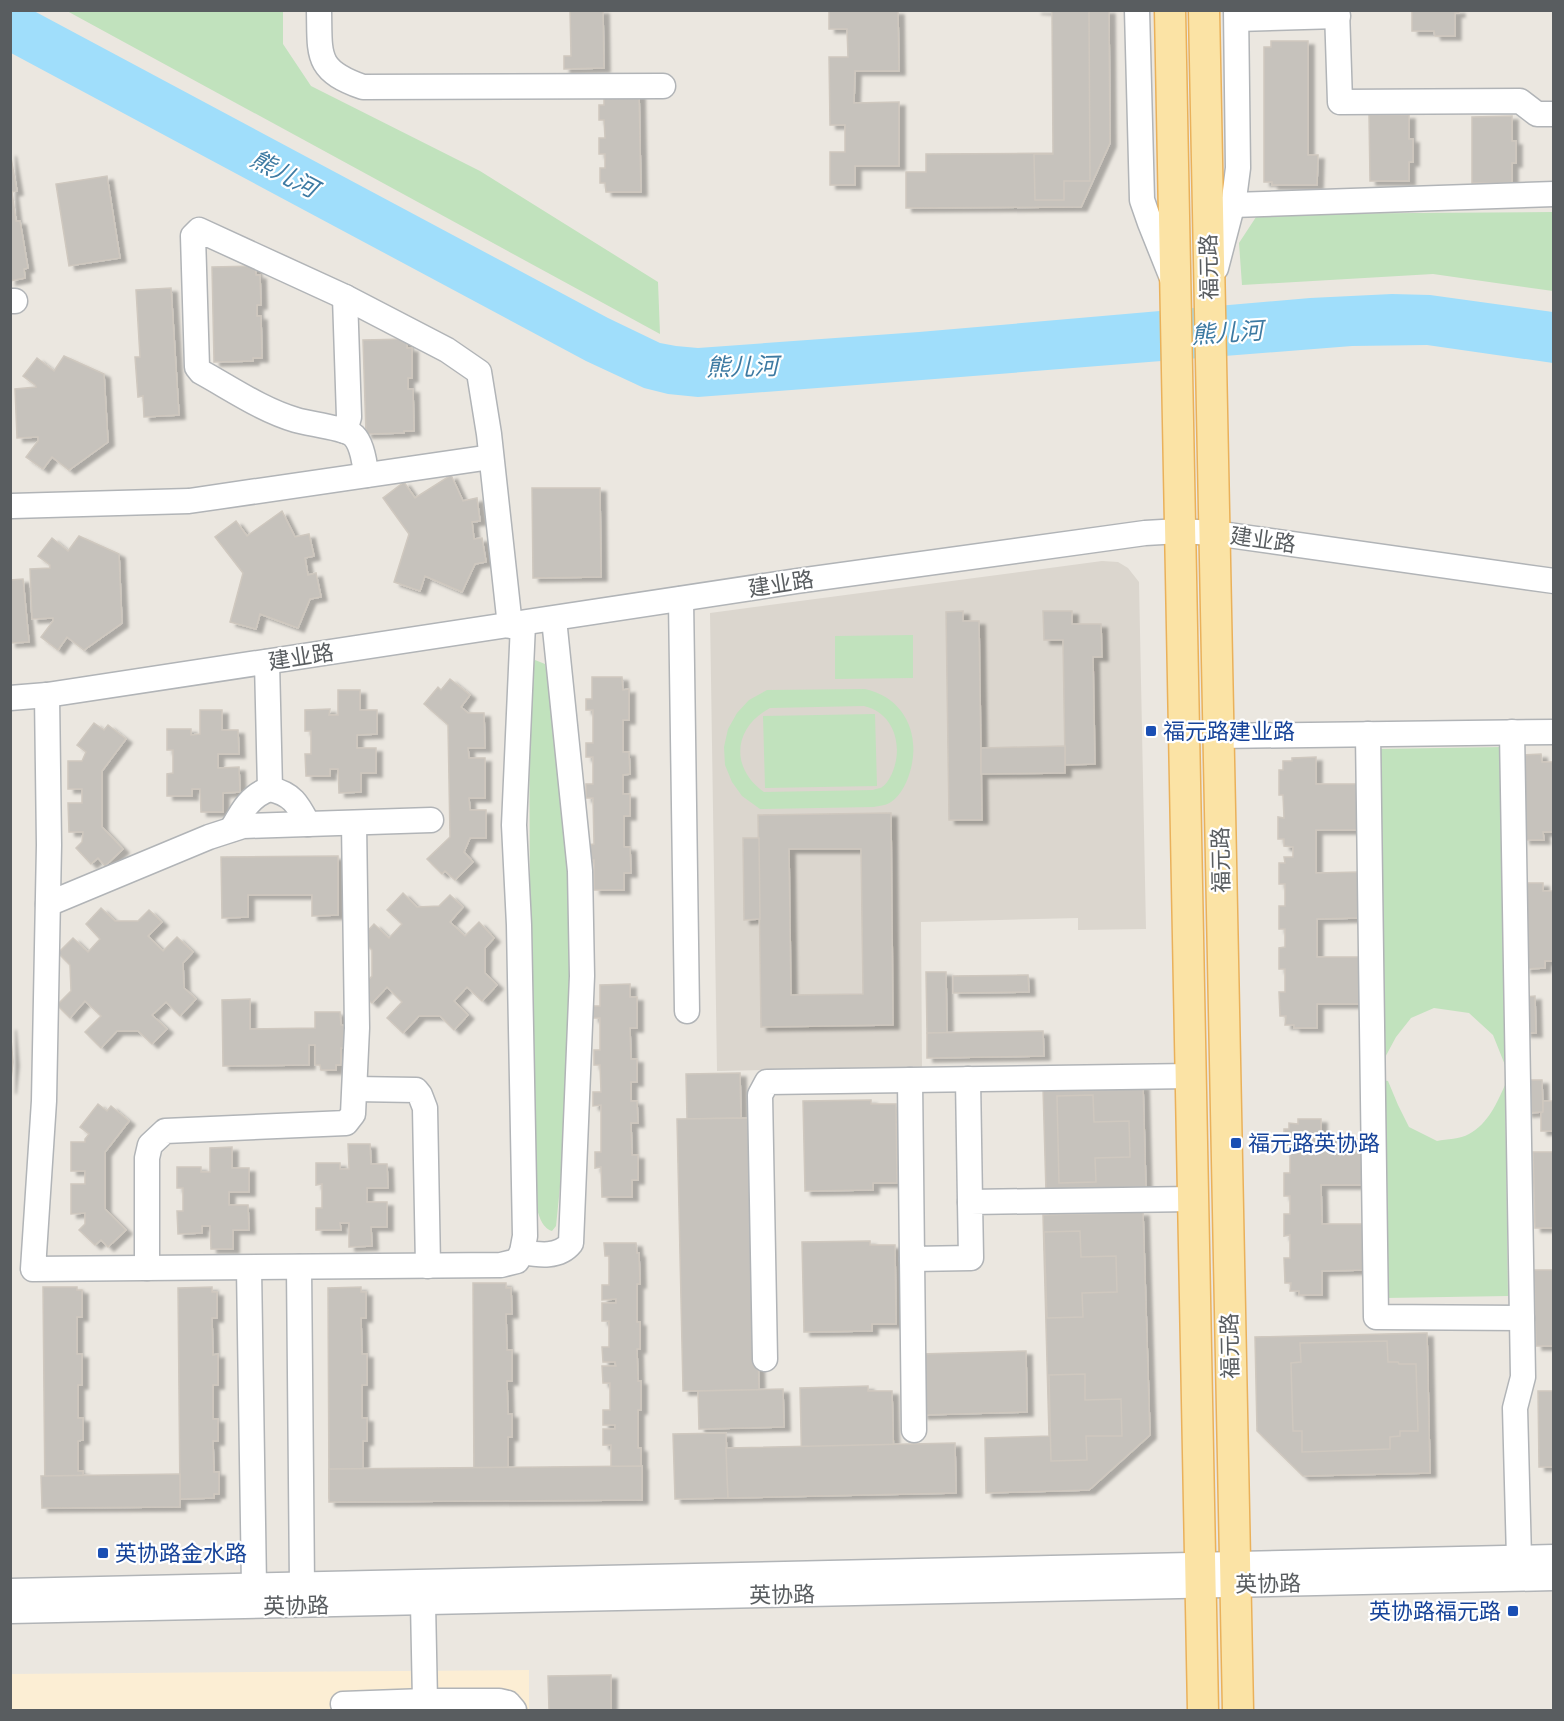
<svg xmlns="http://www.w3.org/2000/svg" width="1564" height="1721" font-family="Signika,'Noto Sans SC',sans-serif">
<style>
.commercial{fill:#fceed4}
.education{fill:#dbd6ce}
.green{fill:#c1e2bd;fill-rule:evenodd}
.water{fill:#a0defb}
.building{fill:#c6c2bc;stroke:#cfc8bf;stroke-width:1.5;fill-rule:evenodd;filter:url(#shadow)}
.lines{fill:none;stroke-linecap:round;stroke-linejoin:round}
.minor-casing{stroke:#b1b4b7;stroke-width:27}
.major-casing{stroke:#eab15a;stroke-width:33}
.minor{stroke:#fff;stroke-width:24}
.major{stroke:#fbe3a5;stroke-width:30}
.transit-dot{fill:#1a4fb4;stroke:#fff;stroke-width:2}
.labels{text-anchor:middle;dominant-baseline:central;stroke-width:4.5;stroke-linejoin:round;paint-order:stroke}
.street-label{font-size:22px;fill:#595d60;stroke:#fff}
.transit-label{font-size:22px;fill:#164399;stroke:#fff;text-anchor:start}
.water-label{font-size:24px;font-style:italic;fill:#3d7aa2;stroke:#fff}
</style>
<defs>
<filter id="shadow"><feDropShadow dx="6" dy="4" stdDeviation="1.5" flood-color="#0004"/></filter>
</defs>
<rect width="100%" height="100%" fill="#ebe7e0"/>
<!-- commercial -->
<polygon class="commercial" points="529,1670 529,1710 11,1710 10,1674"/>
<!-- education -->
<polygon class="education" points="1102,561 1118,562 1128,568 1139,582 1146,929 1078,930 1078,918 921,922 922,1067 717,1071 710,613"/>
<!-- green -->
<g class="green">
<polygon points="166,10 171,12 171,10 283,11 283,44 311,86 480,171 658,282 660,334 67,11"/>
<polygon points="1553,212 1553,291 1433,274 1242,285 1239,243 1258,214"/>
<polygon points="913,635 913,678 835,679 835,636"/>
<path d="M535,660l10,4 5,27 25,243 -4,145 -15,147 -4,5c-11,-3 -14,-19 -17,-29l-5,-291 -1,-231 2,-13z"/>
<path d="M865,689c41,9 57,48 44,86 -3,9 -9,21 -18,27 -4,3 -12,4 -17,5l-114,2 -18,-13 -10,-14 -7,-17 -1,-18 4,-18 9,-16 12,-13 18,-10zM864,706c30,7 39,39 29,65 -2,5 -6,13 -11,16 0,1 -8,2 -9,3l-109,2c-34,-24 -31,-64 6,-84z"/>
<polygon points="875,714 877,786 765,788 763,716"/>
<polygon points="1501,747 1505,1065 1493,1035 1469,1013 1434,1008 1411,1018 1396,1037 1382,1063 1378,749"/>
<path d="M1382,1080l6,1 10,24 11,22 28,14c10,-2 23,-2 32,-7 19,-10 28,-31 36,-49l3,211 -123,2z"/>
</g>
<!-- water -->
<polygon class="water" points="10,11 34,11 608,318 660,343 676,346 698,348 919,332 1310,298 1392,294 1430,295 1553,312 1553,363 1427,345 1352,346 922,380 698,397 668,394 644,388 586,361 11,53"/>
<!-- building -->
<g class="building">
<polygon points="570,10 603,10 604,68 564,69 564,56 571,56"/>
<polygon points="829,10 898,11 899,71 855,71 854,103 899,102 899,166 855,166 855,185 830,185 830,152 845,152 845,125 830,125 829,57 848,57 847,29 829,29"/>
<polygon points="1074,10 1109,10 1110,143 1081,207 906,208 906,172 926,172 926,154 1075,153"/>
<polygon points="1089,10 1090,181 1064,181 1064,200 1035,200 1034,154 1053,154 1052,11 1035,10"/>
<polygon points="1412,10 1459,10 1459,13 1455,13 1455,36 1435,36 1434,31 1412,31"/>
<polygon points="1271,41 1308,41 1308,155 1318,155 1317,185 1272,185 1272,182 1264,182 1264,47 1271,47"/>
<polygon points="639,89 641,192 606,192 605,183 600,183 600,168 605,168 605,154 599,154 599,138 605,138 604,120 599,120 599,105 604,105 604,90"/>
<polygon points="1369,115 1409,115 1409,139 1413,139 1413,162 1409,162 1409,181 1370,181"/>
<polygon points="1512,116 1512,141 1516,141 1516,163 1512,163 1512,183 1472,183 1472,117"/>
<polygon points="10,152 17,191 12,192 16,221 20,221 28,268 24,269 25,278 10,281"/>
<polygon points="107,176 120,258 69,266 56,184"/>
<polygon points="255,266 256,275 260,275 261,305 257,305 257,316 261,316 262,358 253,358 253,361 214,362 212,267"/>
<polygon points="171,288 179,415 144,417 143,396 138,397 135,357 140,357 136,290"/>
<polygon points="407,339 407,348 412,348 412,378 408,378 408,389 413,389 414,431 404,431 404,433 366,434 363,340"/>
<polygon points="64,356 104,374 108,442 69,470 52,457 43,469 26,457 38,441 38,437 17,438 15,389 36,387 35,385 23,376 37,358 54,371"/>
<polygon points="451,475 463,501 477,498 480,521 472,522 474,539 482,538 486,562 475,564 462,592 425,576 420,591 394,582 409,534 383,498 404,482 415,498"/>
<polygon points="532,488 600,488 601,577 533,578"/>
<polygon points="282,511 295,537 309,534 314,556 305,558 308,575 316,573 321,597 310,599 298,628 260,614 256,629 230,622 243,573 215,537 236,521 247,536"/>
<polygon points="79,536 119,554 122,623 84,650 67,637 58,650 41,637 53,621 53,618 32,619 30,569 50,568 50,565 38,556 52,538 68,551"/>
<polygon points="23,579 29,642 10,643 10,580"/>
<polygon points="963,611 963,621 979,621 982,820 949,820 946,612"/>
<polygon points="1043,611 1072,611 1072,624 1101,624 1102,657 1093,657 1095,764 1065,765 1063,640 1044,640"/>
<polygon points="592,677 622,677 623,690 629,689 629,720 623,720 623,752 629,752 630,774 623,775 623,794 630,794 630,816 624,816 624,847 630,847 631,873 624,873 624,890 594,890 594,860 587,860 587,845 594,844 593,798 586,798 586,784 593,784 593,757 586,757 586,743 593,743 593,710 586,710 586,699 592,699"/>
<polygon points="450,679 470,695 461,707 468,713 484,713 485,748 468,748 469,758 485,758 485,798 469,798 470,810 486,810 486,838 470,838 464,852 473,862 455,880 445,871 442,874 427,859 450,837 448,725 424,704 438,687 441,690"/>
<polygon points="338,690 360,690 360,710 377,710 377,734 357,735 357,748 376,748 376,773 361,773 361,792 339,793 338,769 330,769 330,776 306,776 305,754 311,754 311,731 305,731 305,710 330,709 329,715 338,715"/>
<polygon points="200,710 222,710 222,730 238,730 239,754 218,754 218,768 239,767 240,792 223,793 223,812 201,812 200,789 192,789 192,796 167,796 167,774 173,773 173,750 167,750 167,729 191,729 191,735 200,734"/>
<polygon points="94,723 104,730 108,725 126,739 102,771 102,827 123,849 105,866 98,858 91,864 76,848 82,842 83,832 69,832 68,803 82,803 82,789 68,789 68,761 82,761 86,752 77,745"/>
<polygon points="1065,746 1065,773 981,774 981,748"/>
<polygon points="1541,754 1542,762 1554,762 1554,832 1543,832 1544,840 1524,840 1522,755"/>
<polygon points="1316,757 1316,784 1358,784 1358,830 1316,830 1316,873 1359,872 1359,918 1317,919 1317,957 1359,957 1360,1004 1317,1004 1317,1028 1294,1028 1294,1025 1285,1025 1286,1016 1280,1016 1279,992 1285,992 1285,969 1279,969 1279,948 1285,947 1285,929 1279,929 1279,906 1285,906 1285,884 1279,884 1279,863 1285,863 1284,857 1293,857 1293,847 1284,846 1284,839 1278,839 1278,817 1284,818 1283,795 1279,795 1279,770 1283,770 1283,761 1292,761 1292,758"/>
<path d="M891,813l2,212 -132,2 -3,-212zM789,849h72l2,145 -72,1z"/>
<polygon points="743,838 759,838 760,919 744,920"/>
<polygon points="338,856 338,915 312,916 312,895 248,895 248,917 222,918 221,857"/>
<polygon points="1523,883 1543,883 1543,891 1554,891 1554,961 1545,961 1545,968 1525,969"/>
<polygon points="403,893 417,907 439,906 450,895 463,907 450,922 465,936 479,922 494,938 485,948 485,973 497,985 482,1001 467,987 454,1001 468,1015 454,1030 440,1016 419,1016 403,1033 387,1018 402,1002 387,987 372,1003 359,991 372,976 372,950 360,939 374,924 389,938 402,924 387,910"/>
<polygon points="101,908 115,921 138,921 149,910 162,922 148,936 163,951 177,937 193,952 183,963 184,988 196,999 180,1016 166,1002 152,1015 167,1029 152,1044 138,1031 117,1031 101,1048 85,1032 101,1016 85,1001 70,1018 57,1005 71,991 70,965 58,953 73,938 88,952 100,939 86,924"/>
<polygon points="926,972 946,972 947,1033 927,1033"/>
<polygon points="1028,975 1029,992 953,993 953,976"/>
<polygon points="630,984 630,997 637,997 637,1028 630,1028 631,1059 637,1059 637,1082 631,1082 631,1101 637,1101 638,1123 631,1123 632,1155 638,1155 638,1180 632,1180 632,1197 602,1197 601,1167 595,1168 595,1152 601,1152 601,1105 593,1106 593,1092 601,1092 600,1065 594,1065 594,1050 600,1050 600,1018 593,1018 593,1006 600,1006 600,985"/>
<polygon points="1535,996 1536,1033 1525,1033 1524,997"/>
<polygon points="250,999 250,1029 315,1028 315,1012 340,1012 341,1025 345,1026 345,1048 341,1048 341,1065 336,1065 336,1070 321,1070 320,1065 315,1065 315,1045 309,1045 309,1065 223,1066 222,1000"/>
<polygon points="10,1026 13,1062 10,1090"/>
<polygon points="1043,1031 1044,1056 927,1058 927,1033"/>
<polygon points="740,1073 741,1118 687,1119 686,1074"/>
<polygon points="1525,1080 1542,1080 1543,1112 1526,1113"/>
<polygon points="1143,1085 1146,1190 1046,1192 1043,1088"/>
<polygon points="1093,1095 1094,1122 1129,1121 1130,1157 1095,1158 1096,1182 1059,1183 1057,1096"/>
<polygon points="871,1100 871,1104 896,1104 897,1183 873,1183 873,1190 805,1191 803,1101"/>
<polygon points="1543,1101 1554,1101 1554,1131 1541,1131 1541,1113 1543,1112"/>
<polygon points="98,1104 107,1111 111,1106 129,1121 105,1152 105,1209 126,1230 108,1247 101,1240 95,1245 79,1230 85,1224 85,1213 71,1214 71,1184 85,1184 85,1171 71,1171 71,1142 85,1142 85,1139 89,1134 80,1127"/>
<polygon points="753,1118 759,1390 683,1391 677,1119"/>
<polygon points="1298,1119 1321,1119 1321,1139 1364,1139 1364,1185 1321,1185 1322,1224 1364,1224 1365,1270 1322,1271 1322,1295 1299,1295 1299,1291 1290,1291 1291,1283 1285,1283 1284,1258 1290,1258 1290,1235 1284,1236 1284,1214 1290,1214 1290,1196 1284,1196 1284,1173 1290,1173 1290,1150 1284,1151 1284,1129 1289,1129 1289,1123 1298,1124"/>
<polygon points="348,1144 370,1144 371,1164 387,1164 388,1188 367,1188 367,1202 387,1202 387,1227 371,1227 372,1246 349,1247 349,1223 340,1223 341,1230 316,1230 316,1208 322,1208 322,1184 316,1185 316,1163 340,1163 340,1169 349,1169"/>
<polygon points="232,1147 232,1168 249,1168 249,1192 229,1192 229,1205 248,1205 249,1230 233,1230 233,1249 211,1249 210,1226 202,1226 202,1233 178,1234 177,1211 183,1211 183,1188 177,1188 177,1167 201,1167 201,1172 210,1172 210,1148"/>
<polygon points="1533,1152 1554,1152 1554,1228 1535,1228"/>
<polygon points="1143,1212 1150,1435 1089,1490 986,1493 985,1438 1049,1436 1043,1215"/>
<polygon points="1080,1231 1081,1257 1116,1256 1117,1292 1082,1293 1083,1317 1047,1318 1044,1232"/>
<polygon points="870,1241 870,1245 895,1245 896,1324 872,1324 872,1331 804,1332 802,1242"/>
<polygon points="604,1243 636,1243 637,1253 639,1253 640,1284 637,1284 637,1322 640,1322 640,1349 637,1349 638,1381 641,1381 641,1410 638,1410 638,1448 641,1448 641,1471 638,1471 638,1490 604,1491 603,1472 611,1472 611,1445 603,1445 603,1429 615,1429 615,1425 603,1425 603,1410 610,1410 610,1383 603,1383 602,1366 616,1366 615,1362 603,1362 602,1347 609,1347 609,1321 602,1321 602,1303 616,1303 616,1299 602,1300 602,1285 609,1285 609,1256 605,1256"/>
<polygon points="1534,1270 1554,1270 1554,1346 1536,1346"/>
<polygon points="473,1283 506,1283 506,1288 511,1288 512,1314 506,1314 507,1350 512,1350 512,1381 507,1381 508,1414 512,1414 512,1437 508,1437 508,1468 513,1468 513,1490 508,1490 508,1494 474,1494"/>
<polygon points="43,1287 77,1287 77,1290 82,1290 82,1317 77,1317 77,1354 82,1354 82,1385 78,1385 78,1418 83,1418 83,1440 78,1441 78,1471 83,1471 83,1494 78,1494 79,1503 45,1503"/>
<polygon points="212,1287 212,1292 217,1292 217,1318 212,1318 213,1355 218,1354 218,1385 213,1385 213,1419 218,1419 218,1441 213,1441 214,1472 219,1472 219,1494 214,1494 214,1498 180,1499 178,1288"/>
<polygon points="361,1287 361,1292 366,1292 366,1318 361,1318 362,1354 367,1354 367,1385 362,1385 362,1418 367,1418 367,1441 363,1441 363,1472 368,1472 368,1494 363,1494 363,1498 329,1498 328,1288"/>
<polygon points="1427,1333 1430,1473 1303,1476 1257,1431 1255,1337"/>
<polygon points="1387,1341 1388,1362 1398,1362 1399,1364 1416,1364 1418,1431 1400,1431 1400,1436 1390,1437 1390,1449 1302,1452 1302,1431 1293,1431 1291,1363 1301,1362 1300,1343"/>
<polygon points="1026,1351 1027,1412 922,1415 920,1354"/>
<polygon points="1085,1374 1085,1400 1121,1399 1122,1436 1086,1436 1087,1460 1051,1461 1049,1375"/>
<polygon points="868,1386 868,1391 892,1391 894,1469 870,1470 870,1476 802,1478 800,1388"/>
<polygon points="783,1389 784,1427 699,1429 698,1391"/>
<polygon points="1538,1391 1554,1391 1554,1467 1539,1467"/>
<polygon points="726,1433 728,1498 675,1499 673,1434"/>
<polygon points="955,1443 956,1493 728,1498 726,1448"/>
<polygon points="642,1466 642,1500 329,1502 329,1469"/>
<polygon points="180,1474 180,1507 42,1508 41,1476"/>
<polygon points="611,1675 611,1710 549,1710 548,1676"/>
</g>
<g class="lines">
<defs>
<g id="minor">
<path d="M319,10c1,46 -4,60 44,77l300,-1"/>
<polyline points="1137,10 1142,200 1150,223 1172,278"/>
<polyline points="1337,10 1340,102 1520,101 1537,114 1554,114"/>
<polyline points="1237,19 1338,16"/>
<polyline points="1232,205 1554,194"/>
<polyline points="1216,268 1234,199 1238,168 1236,10"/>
<polyline points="10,301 15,301"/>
<polyline points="345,431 349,417 345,297"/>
<path d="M366,475c-1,-11 -4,-31 -12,-39 -8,-8 -45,-12 -58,-16 -34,-10 -64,-31 -95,-48l-4,-5 -4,-131 6,-6 146,67 102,53 32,22 10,62 21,192"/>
<polyline points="12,506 189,501 491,457"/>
<polyline points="681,599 687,1011"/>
<polyline points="267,662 270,789"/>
<polyline points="47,695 49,845 44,1101 33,1269 501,1265 517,1261 522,1252 525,1236 519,925 514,825 523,624"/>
<polyline points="10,698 47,695 797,581 1145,533 1180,531 1214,533 1554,581"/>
<polyline points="1512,732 1523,1377 1515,1408 1519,1558"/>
<polyline points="1368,734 1376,1317 1522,1318"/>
<polyline points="1218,736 1554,732"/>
<path d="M232,829c9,-16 18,-34 38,-40 23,5 28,16 38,35"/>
<polyline points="48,904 209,837 243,826 431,820"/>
<polyline points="968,1079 970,1202"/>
<polyline points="910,1080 912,1259 971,1258 970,1202 1193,1199"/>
<polyline points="355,1089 416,1090 420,1095 425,1108 428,1266"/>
<path d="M522,1252c17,3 37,6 49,-9l11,-267 -2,-105 -26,-252"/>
<polyline points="912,1259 914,1430"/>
<polyline points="299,1267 302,1585"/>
<polyline points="147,1268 147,1158 150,1145 165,1131 346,1123 353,1114 357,1028 354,823"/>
<polyline points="249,1268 254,1586"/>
<polyline points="765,1359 760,1095 767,1082 1191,1076"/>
<polyline points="10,1591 1554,1557"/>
<polyline points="423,1603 425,1701"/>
<polyline points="10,1611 1554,1578"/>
<polyline points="343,1704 425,1701 499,1701 508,1703 514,1710"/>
</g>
<g id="major">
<polyline points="1170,10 1203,1710"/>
<polyline points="1204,10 1238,1710"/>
</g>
</defs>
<!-- minor casing -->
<use href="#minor" class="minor-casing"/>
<!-- major casing -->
<use href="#major" class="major-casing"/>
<!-- minor -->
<use href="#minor" class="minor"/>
<!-- major -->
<use href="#major" class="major"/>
</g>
<!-- markers -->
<g class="transit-dot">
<rect x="1145" y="725" width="12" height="12" rx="3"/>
<rect x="1230" y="1137" width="12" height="12" rx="3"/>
<rect x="97" y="1547" width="12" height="12" rx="3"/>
<rect x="1507" y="1605" width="12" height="12" rx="3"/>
</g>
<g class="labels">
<!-- street labels -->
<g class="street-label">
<text transform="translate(1209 267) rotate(-91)">福元路</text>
<text transform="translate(1263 540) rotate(8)">建业路</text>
<text transform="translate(781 584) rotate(-9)">建业路</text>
<text transform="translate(301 657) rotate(-9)">建业路</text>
<text transform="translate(1221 860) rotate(-91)">福元路</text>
<text transform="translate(1230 1346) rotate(-91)">福元路</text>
<text transform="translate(1268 1584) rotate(-1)">英协路</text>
<text transform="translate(782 1595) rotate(-1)">英协路</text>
<text transform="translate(296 1606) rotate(-1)">英协路</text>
</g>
<!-- transit labels -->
<g class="transit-label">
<text x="1163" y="731">福元路建业路</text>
<text x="1248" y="1143">福元路英协路</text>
<text x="115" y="1553">英协路金水路</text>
<text x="1501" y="1611" text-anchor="end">英协路福元路</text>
</g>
<!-- water labels -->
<g class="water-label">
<text transform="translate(284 174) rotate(28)">熊儿河</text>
<text transform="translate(1227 333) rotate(-4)">熊儿河</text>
<text transform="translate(742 367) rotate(-1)">熊儿河</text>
</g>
</g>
<!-- border -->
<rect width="1564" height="1721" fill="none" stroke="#595d60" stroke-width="24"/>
</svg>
